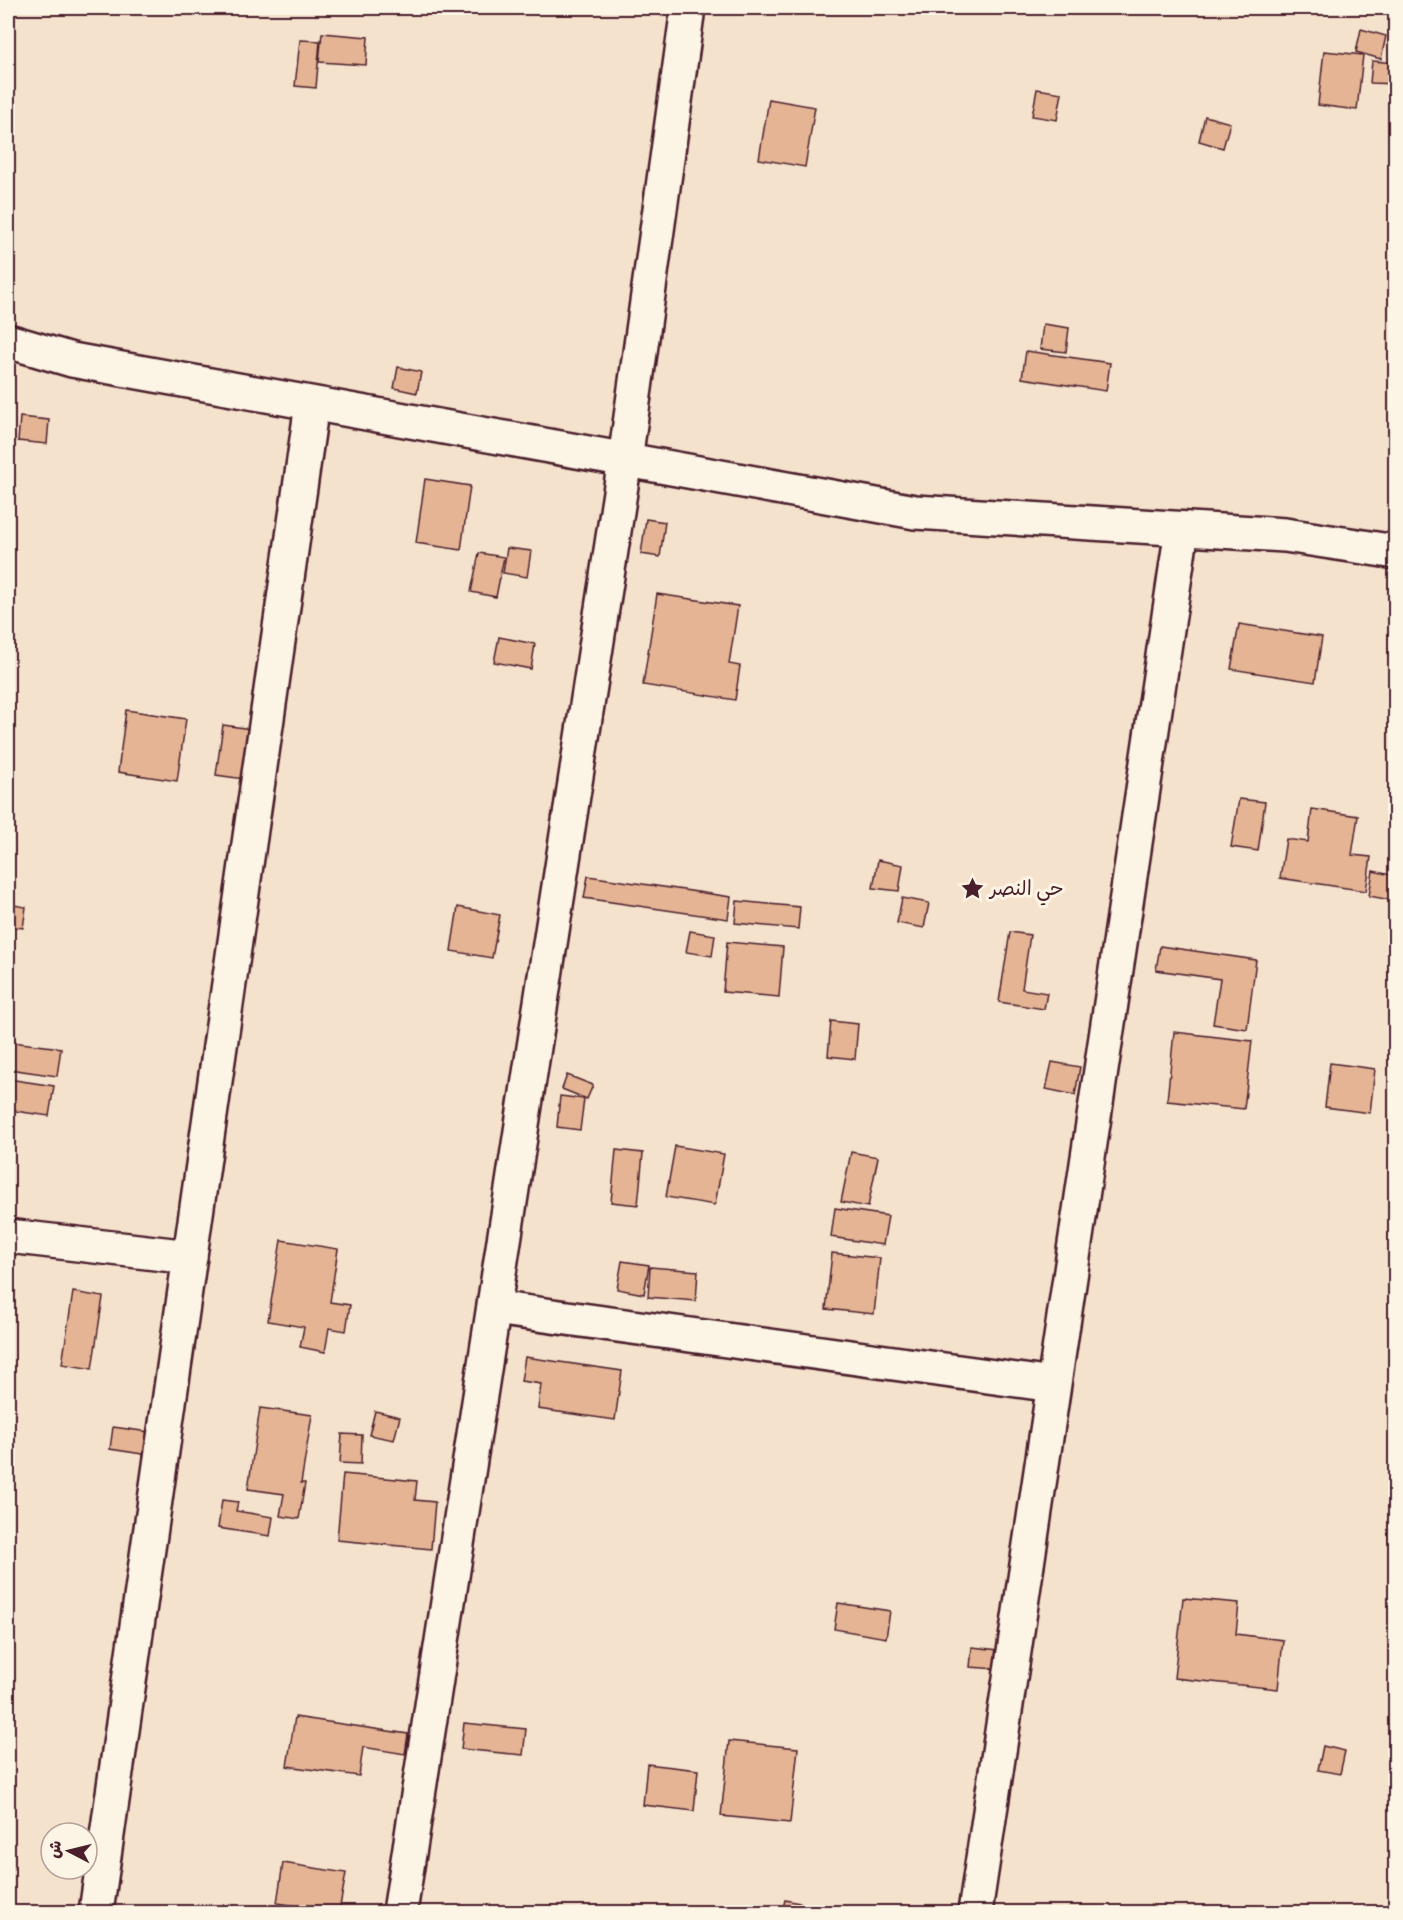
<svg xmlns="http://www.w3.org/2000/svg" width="1403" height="1920" font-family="Itim,'Playpen Sans Arabic',sans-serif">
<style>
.building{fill:#e4b495;stroke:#4a1f2b;stroke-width:1.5}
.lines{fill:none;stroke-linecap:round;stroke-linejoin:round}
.street-casing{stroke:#4a1f2b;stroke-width:38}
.street{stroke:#fcf5e5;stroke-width:33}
.labels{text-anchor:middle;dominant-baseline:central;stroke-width:6;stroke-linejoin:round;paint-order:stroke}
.poi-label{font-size:20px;fill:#4a1f2b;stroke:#fcf5e5;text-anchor:start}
</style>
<rect width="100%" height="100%" fill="#f5e2cd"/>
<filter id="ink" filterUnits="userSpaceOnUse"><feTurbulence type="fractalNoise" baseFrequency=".0167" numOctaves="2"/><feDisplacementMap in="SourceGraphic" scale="12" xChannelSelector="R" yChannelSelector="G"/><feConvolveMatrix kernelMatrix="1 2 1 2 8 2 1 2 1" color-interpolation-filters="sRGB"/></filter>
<g filter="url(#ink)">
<!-- building -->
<g class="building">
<polygon points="1361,29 1386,36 1381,59 1356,52"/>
<polygon points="322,33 368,37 366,65 319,62"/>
<polygon points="300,40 320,41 316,88 295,86"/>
<polygon points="1324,51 1363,55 1357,110 1318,105"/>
<polygon points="1372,61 1396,63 1396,84 1370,83"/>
<polygon points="1037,89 1062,93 1057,120 1032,116"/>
<polygon points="769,99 815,107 805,167 759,159"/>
<polygon points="1205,116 1230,123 1223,148 1199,141"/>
<polygon points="1043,324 1069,328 1066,352 1040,349"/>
<polygon points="1026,351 1110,363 1106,391 1022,378"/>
<polygon points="398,367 421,372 417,393 394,388"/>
<polygon points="20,417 49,420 47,444 18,441"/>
<polygon points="425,479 470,486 461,550 416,543"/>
<polygon points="646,519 665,522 660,557 641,554"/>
<polygon points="507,548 531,551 527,577 503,573"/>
<polygon points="479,553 504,557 496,597 471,592"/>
<polygon points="657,594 738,606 729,664 740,666 735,700 643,685"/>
<polygon points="1239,624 1322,637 1315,682 1231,669"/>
<polygon points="499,637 535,644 531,669 494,662"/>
<polygon points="126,710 186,719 177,781 118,772"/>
<polygon points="223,725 251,729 244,779 216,775"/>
<polygon points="1239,799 1265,802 1258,851 1231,847"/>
<polygon points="1312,809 1358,816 1352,855 1371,857 1366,891 1280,878 1286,839 1308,842"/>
<polygon points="878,860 903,865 899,891 873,888"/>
<polygon points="1373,871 1396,876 1396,901 1369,896"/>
<polygon points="588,876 731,897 728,919 584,898"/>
<polygon points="902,898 929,903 924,928 897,923"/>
<polygon points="737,901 800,907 798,929 735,923"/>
<polygon points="8,904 26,907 23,928 8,926"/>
<polygon points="458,907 500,915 492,958 451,951"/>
<polygon points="690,931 715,935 712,956 686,952"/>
<polygon points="1010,932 1030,935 1022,989 1047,993 1044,1009 999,1002"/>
<polygon points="727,942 783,947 779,997 723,992"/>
<polygon points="1160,946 1256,960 1247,1029 1213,1024 1220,979 1156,970"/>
<polygon points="831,1021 858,1024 855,1059 828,1056"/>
<polygon points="1174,1032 1252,1041 1244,1109 1167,1101"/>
<polygon points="12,1042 61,1048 57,1076 9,1069"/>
<polygon points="1052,1062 1080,1067 1075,1095 1046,1089"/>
<polygon points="1330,1063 1375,1069 1370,1113 1325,1107"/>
<polygon points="567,1075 593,1085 587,1099 562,1089"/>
<polygon points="8,1079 54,1086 49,1116 8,1110"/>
<polygon points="560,1096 584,1099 580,1130 557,1127"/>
<polygon points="675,1146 724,1154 715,1205 666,1197"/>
<polygon points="616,1150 643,1153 638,1205 611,1202"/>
<polygon points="851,1152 878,1157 868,1207 841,1202"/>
<polygon points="835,1208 888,1216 883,1245 831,1237"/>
<polygon points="281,1240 338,1249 330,1302 350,1305 346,1331 329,1328 325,1352 300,1347 304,1327 268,1321"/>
<polygon points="832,1253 880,1258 874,1314 826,1309"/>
<polygon points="622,1261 649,1265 644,1294 617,1289"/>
<polygon points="650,1267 698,1271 696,1301 648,1297"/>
<polygon points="73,1292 103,1297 92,1369 62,1364"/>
<polygon points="525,1357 622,1371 615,1420 538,1409 541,1384 521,1381"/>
<polygon points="260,1408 312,1415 301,1483 305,1483 299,1519 280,1516 284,1494 248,1489"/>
<polygon points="375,1411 400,1417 394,1440 369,1435"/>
<polygon points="113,1427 171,1435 168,1458 110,1449"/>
<polygon points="342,1434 362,1435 361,1464 340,1463"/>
<polygon points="343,1474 417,1481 415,1500 435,1502 431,1549 337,1540"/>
<polygon points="222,1500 238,1502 236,1511 273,1517 270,1536 218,1528"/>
<polygon points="1183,1598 1239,1603 1236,1634 1283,1640 1278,1689 1174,1678"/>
<polygon points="838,1603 890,1611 886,1638 834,1629"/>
<polygon points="972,1647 999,1650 997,1669 970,1667"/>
<polygon points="295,1717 408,1734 405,1754 363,1747 359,1776 287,1766"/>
<polygon points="464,1723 526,1729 523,1755 461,1749"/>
<polygon points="729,1741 798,1748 790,1823 721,1816"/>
<polygon points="1323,1746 1345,1751 1340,1774 1318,1770"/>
<polygon points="647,1764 698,1770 694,1811 643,1805"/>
<polygon points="283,1863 346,1873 339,1912 277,1903"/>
<polygon points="785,1900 829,1909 828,1912 782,1912"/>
</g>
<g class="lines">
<defs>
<g id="street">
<polyline points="8,341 72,360 915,512 1285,535 1396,552"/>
<polyline points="8,1236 190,1257"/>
<polyline points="494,1308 1053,1385"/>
<polyline points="96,1912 312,404"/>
<polyline points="400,1912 625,460 688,8"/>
<polyline points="975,1912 1182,529"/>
</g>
</defs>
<!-- street casing -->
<use href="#street" class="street-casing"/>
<!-- street -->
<use href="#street" class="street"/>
</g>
</g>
<!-- icons -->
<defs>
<symbol id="sight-bare" viewBox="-9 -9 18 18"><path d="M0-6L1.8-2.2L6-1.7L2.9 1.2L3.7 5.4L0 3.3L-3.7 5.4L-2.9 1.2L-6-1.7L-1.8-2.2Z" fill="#4a1f2b" stroke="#fcf5e5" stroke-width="2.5" paint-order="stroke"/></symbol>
</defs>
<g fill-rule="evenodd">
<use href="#sight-bare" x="956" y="872" width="33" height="33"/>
</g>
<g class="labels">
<!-- poi labels -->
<g class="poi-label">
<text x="990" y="888">حي النصر</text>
</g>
</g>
<!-- margin -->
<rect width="1403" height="1920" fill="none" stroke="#fcf5e5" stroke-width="30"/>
<rect x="15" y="15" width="1373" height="1890" fill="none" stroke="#4a1f2b" stroke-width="2" filter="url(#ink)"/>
<!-- north arrow -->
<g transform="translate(69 1851) rotate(277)"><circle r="28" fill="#fcf5e5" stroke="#b59f9b" stroke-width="1.5"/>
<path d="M0-4.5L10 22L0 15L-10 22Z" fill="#4a1f2b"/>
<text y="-9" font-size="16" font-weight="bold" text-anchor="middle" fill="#4a1f2b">ش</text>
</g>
</svg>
